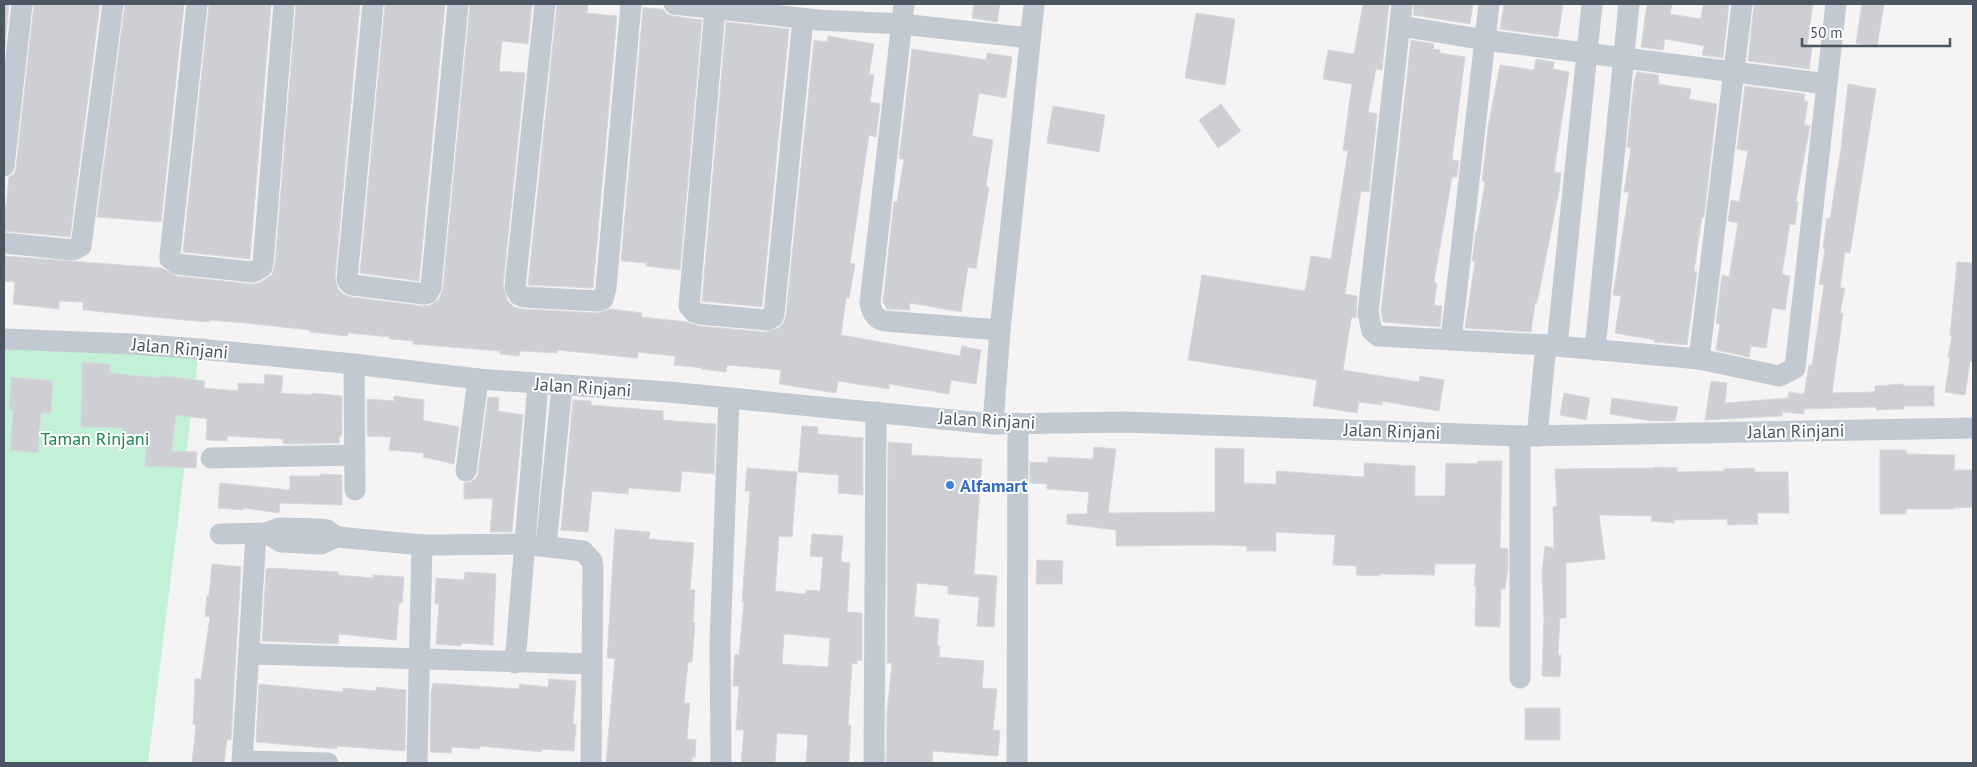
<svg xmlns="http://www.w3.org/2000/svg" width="1977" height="767" font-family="'PT Sans',sans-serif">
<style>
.green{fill:#c3f1d5}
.building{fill:#cdcfd5;stroke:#d7d9de;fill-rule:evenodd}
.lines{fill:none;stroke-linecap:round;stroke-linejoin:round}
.minor{stroke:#c1cad2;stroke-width:21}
.shop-dot{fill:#3f7fe0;stroke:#fff;stroke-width:2}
.labels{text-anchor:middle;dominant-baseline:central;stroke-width:4;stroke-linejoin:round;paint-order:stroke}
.street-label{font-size:18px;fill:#4a5661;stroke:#fff}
.park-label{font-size:18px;fill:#17864f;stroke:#fff}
.shop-label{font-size:18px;font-weight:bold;fill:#366cbe;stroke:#fff;text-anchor:start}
</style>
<rect width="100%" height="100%" fill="#f5f3f3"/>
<!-- green -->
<polygon class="green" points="4,342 199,350 148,763 4,763"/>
<!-- building -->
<g class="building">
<polygon points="4,4 9,4 4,55"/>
<polygon points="34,4 100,4 70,237 4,231 4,206 6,206 9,177 14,174 16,167"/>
<polygon points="125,4 184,4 161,222 97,217"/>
<polygon points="209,4 271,4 250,259 183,252"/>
<polygon points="296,4 360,4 335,278 338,289 343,294 351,297 422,306 431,305 439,299 443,288 470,4 532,4 528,44 502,41 499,71 525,73 503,286 508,301 514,307 523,309 597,313 610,309 642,313 641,317 687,322 699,326 766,332 779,328 784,322 786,315 814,40 827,42 828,36 874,44 869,74 874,75 870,102 880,104 876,137 869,135 850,263 855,264 849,298 846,298 841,335 960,356 962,346 981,350 976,384 951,380 949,394 889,384 889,389 838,381 836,393 779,384 781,370 727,365 726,372 701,369 702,368 674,365 675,356 638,352 637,358 557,350 557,353 520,351 519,356 500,354 500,351 413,344 413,341 390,339 390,337 348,333 348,336 328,334 310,332 310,330 245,323 210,320 210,322 184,320 83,310 83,302 59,301 59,309 13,304 15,282 4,281 4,256 162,268 176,276 252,284 259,283 272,275 275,264"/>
<polygon points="385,4 445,4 419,281 360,273"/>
<polygon points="557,4 588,4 587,13 617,16 593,288 528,285"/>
<polygon points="974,4 1000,4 997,22 972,18"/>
<polygon points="1363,4 1389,4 1382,70 1376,69 1368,112 1377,114 1369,192 1361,191 1345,294 1357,296 1356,318 1352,317 1351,320 1343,370 1419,382 1420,376 1444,380 1439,411 1382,401 1382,405 1359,402 1357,413 1313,406 1317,380 1188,360 1202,275 1305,291 1311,256 1331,259 1348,151 1343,150 1352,84 1323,79 1328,50 1354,54"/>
<polygon points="1414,4 1473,4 1470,24 1413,15"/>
<polygon points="1504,4 1563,4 1558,37 1500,29"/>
<polygon points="1647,4 1672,4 1670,14 1701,19 1703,4 1729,4 1723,58 1702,55 1704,46 1665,39 1663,50 1641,47"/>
<polygon points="1754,4 1813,4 1807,45 1812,46 1809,69 1748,61"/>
<polygon points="1862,4 1884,4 1877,47 1856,43"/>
<polygon points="643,8 663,9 667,14 673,16 702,20 680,270 646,266 646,263 621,261"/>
<polygon points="1196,13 1235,19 1225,85 1185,78"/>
<polygon points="726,22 789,29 762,307 702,301"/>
<polygon points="1411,40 1434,44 1433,49 1440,50 1440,53 1465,57 1452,160 1459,161 1457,177 1452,177 1434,282 1437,283 1434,305 1442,306 1440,327 1383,322 1381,312"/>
<polygon points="912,49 986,60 987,53 1012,57 1006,98 979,93 972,136 993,140 986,186 989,187 976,269 968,267 961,312 910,303 909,310 887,309 883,302 894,201 897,202 904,159 899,159"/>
<polygon points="1536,59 1554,62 1553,69 1569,72 1554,172 1561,173 1559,191 1537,303 1535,303 1531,332 1465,328 1475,262 1472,261 1476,231 1477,231 1485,182 1482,181 1488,127 1500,65 1534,70"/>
<polygon points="1637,72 1659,75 1658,84 1691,89 1689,99 1717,104 1704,217 1702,217 1694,271 1697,272 1687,345 1654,342 1655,340 1615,333 1621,296 1613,295 1629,192 1624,192 1631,148 1627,147 1634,82"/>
<polygon points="1848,84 1876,89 1850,253 1845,252 1840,288 1845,288 1840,313 1843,313 1832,393 1875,392 1875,386 1903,384 1903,386 1934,386 1934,406 1904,406 1904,409 1876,410 1876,407 1804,409 1804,414 1782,412 1782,416 1705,420 1711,381 1727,383 1725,403 1788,398 1789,392 1804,394 1809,365 1812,366 1824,285 1819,284 1825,249 1823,248 1827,218 1830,219 1841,148"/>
<polygon points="1745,86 1805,94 1804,101 1808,102 1804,125 1810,126 1796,201 1798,202 1795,225 1790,224 1782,274 1790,276 1785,310 1772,308 1766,348 1751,346 1749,357 1716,350 1720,324 1716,323 1722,275 1729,277 1738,223 1728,221 1731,200 1739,202 1748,151 1737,149"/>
<polygon points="1221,104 1241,131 1218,148 1199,120"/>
<polygon points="1053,106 1105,115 1099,152 1047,143"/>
<polygon points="1957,262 1973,263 1973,362 1970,361 1965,395 1945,392 1950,358 1948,357 1952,336 1950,336"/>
<polygon points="82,362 110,364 110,373 161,378 162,376 180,378 205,381 204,388 238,391 238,383 264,384 265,374 283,376 281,393 312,395 312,393 342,396 342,435 340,435 339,443 289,444 283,443 283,439 227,436 227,441 206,440 207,419 176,415 172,451 197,452 196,468 145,466 146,440 122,437 123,428 81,427"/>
<polygon points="11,377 53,381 51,413 41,413 38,453 10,450 13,410 9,410"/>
<polygon points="1564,393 1590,398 1586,420 1560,415"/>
<polygon points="394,396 424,400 423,420 459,427 454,464 423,457 424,453 389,450 391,437 367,436 367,399 394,401"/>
<polygon points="488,397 499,398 498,411 523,415 512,532 490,532 493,498 464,499 464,483 471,482 476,478 478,473"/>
<polygon points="1612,398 1678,407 1675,421 1651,421 1610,414"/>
<polygon points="573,400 591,401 591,405 663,411 663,420 716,424 714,474 682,471 680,492 629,488 628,494 592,491 588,532 561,530"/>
<polygon points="802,426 818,427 817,434 863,438 863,495 838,493 839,475 798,472"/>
<polygon points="888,442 912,444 911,455 982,459 974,574 997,576 994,627 977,626 979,597 948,594 948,586 917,583 914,617 939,619 937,645 940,646 939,657 984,661 982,688 997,689 993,730 1000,731 998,756 933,751 932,763 886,763 887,711 892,663 887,663"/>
<polygon points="1094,447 1116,449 1108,513 1215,512 1215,448 1244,449 1244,483 1276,484 1276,471 1364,477 1364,463 1415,466 1415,496 1445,496 1446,463 1478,464 1478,461 1502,461 1500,548 1508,549 1508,569 1505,589 1501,589 1500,627 1475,626 1476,586 1474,586 1476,564 1435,564 1434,575 1380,574 1380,576 1356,575 1357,566 1333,565 1335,535 1276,532 1276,551 1247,551 1247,546 1215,545 1116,546 1116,530 1067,524 1067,514 1087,514 1089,492 1047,489 1047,484 1030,483 1030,462 1048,463 1048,457 1093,459"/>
<polygon points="1880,450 1906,450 1906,454 1955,455 1954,470 1973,470 1973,507 1954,508 1954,509 1906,509 1906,514 1880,514"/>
<polygon points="1655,467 1678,468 1677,472 1724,471 1724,469 1754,468 1755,472 1788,472 1789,513 1757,513 1758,524 1728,525 1727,519 1674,520 1674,523 1651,521 1652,516 1599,515 1605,559 1566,563 1566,618 1560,618 1558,655 1561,655 1560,677 1542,676 1544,618 1542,573 1545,546 1554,548 1553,507 1557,506 1555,469 1654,468"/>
<path d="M747,468l50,4 -5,65 -13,-1 -4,55 30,3 1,-4 14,1 3,-34 -13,-1 2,-22 31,2 -2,26 9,1 -3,49 15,1v48l-5,-1v4l-5,-1 -4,62h3l-2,38h-43l2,-28 -31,-2 -2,30h-34l3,-33h-8l3,-44h-6v-5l2,-27 4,1 5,-53h-2l8,-111h-5zM784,634l46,4 -2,29 -46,-3z"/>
<polygon points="320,474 342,475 342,505 280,503 279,513 243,508 243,510 218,508 220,483 290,490 290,476 320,476"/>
<polygon points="615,529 650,532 649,539 694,543 690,590 695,590 693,623 695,623 692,662 688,662 684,703 690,703 687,739 696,740 695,758 692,757 692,763 606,763 615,659 607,658"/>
<polygon points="1037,560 1063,561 1062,584 1036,584"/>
<polygon points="212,564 241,567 231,740 227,739 224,763 192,763 196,725 193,724 195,679 201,679 210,617 205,616 207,596 209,596"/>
<polygon points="269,568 338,572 338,575 373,578 373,575 404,577 402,603 399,603 396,640 339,634 338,644 262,641 266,569"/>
<polygon points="465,572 496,574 493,645 461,643 461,646 436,644 439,604 435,604 436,578 464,580"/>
<polygon points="549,679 576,681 573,724 576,724 574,751 542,749 541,752 480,746 480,749 452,747 451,753 430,752 431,692 433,683 519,689 519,684 548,687"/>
<polygon points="259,684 342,692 343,688 376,691 376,687 406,690 405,749 404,751 337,746 337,749 256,742"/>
<rect x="1525" y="708" width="35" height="32"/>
</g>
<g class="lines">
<!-- minor -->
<g class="minor">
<polyline points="197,4 170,255 170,259 177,264 253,272 262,267 263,263 284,4"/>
<polyline points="373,4 347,279 349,283 353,285 424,294 428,293 431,287 458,4"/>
<polyline points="545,4 515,287 519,295 524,297 598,301 603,299 606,288 631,4"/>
<polyline points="674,4 818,20 901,24 1030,38"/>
<path d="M904,4l-34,299c2,9 4,15 14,18l116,9"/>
<polyline points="1402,4 1368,313 1372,331 1378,336 1546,345"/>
<polyline points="715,9 689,306 694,312 700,314 767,320 773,317 774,314 803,19"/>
<polyline points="1401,26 1485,40 1827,84"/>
<polyline points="4,166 22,4"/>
<polyline points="4,243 73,250 81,246 113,4"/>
<polyline points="4,339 133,344 199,349 354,364 478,379 669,392 993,424 1124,422 1520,436 1973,428"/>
<polyline points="1451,340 1489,4"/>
<polyline points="1557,346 1592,4"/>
<polyline points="1595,350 1629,4"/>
<polyline points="1699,359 1742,4"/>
<polyline points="354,364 355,490"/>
<polyline points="993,424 1000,330 1034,4"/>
<polyline points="1537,436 1546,345 1699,359 1779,376 1795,368 1836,4"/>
<polyline points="211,458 355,455"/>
<polyline points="466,471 478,379"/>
<polyline points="266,533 281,542 321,544 337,537 422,545 523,544 583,551 592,561 593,568 591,763"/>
<polyline points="220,534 266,533 280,528 320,529 327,530 337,537"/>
<polyline points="546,546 562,386"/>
<polyline points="250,654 592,664"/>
<polyline points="515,663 538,384"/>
<polyline points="1520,678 1520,436"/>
<polyline points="242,761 328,763"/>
<polyline points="242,763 256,534"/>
<polyline points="417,763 422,545"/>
<polyline points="721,763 720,643 729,398"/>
<polyline points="874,763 876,412"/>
<polyline points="1017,763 1018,423"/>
</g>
</g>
<!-- markers -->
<circle class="shop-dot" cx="950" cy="485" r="5"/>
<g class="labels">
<!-- street labels -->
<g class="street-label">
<text transform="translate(180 348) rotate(5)">Jalan Rinjani</text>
<text transform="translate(583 387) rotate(4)">Jalan Rinjani</text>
<text transform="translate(987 420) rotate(3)">Jalan Rinjani</text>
<text transform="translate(1392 431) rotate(2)">Jalan Rinjani</text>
<text transform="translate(1796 431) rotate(-1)">Jalan Rinjani</text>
</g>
<!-- park labels -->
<g class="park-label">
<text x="95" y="438">Taman Rinjani</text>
</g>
<!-- shop labels -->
<g class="shop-label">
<text x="960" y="485">Alfamart</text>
</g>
</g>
<!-- border -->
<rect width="1977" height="767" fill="none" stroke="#4a5661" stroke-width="10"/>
<!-- scale -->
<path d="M1802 38v8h148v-8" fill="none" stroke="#4a5661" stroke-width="2.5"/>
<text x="1810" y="38" font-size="15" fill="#4a5661" stroke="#ffffff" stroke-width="4" paint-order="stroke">50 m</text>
</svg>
